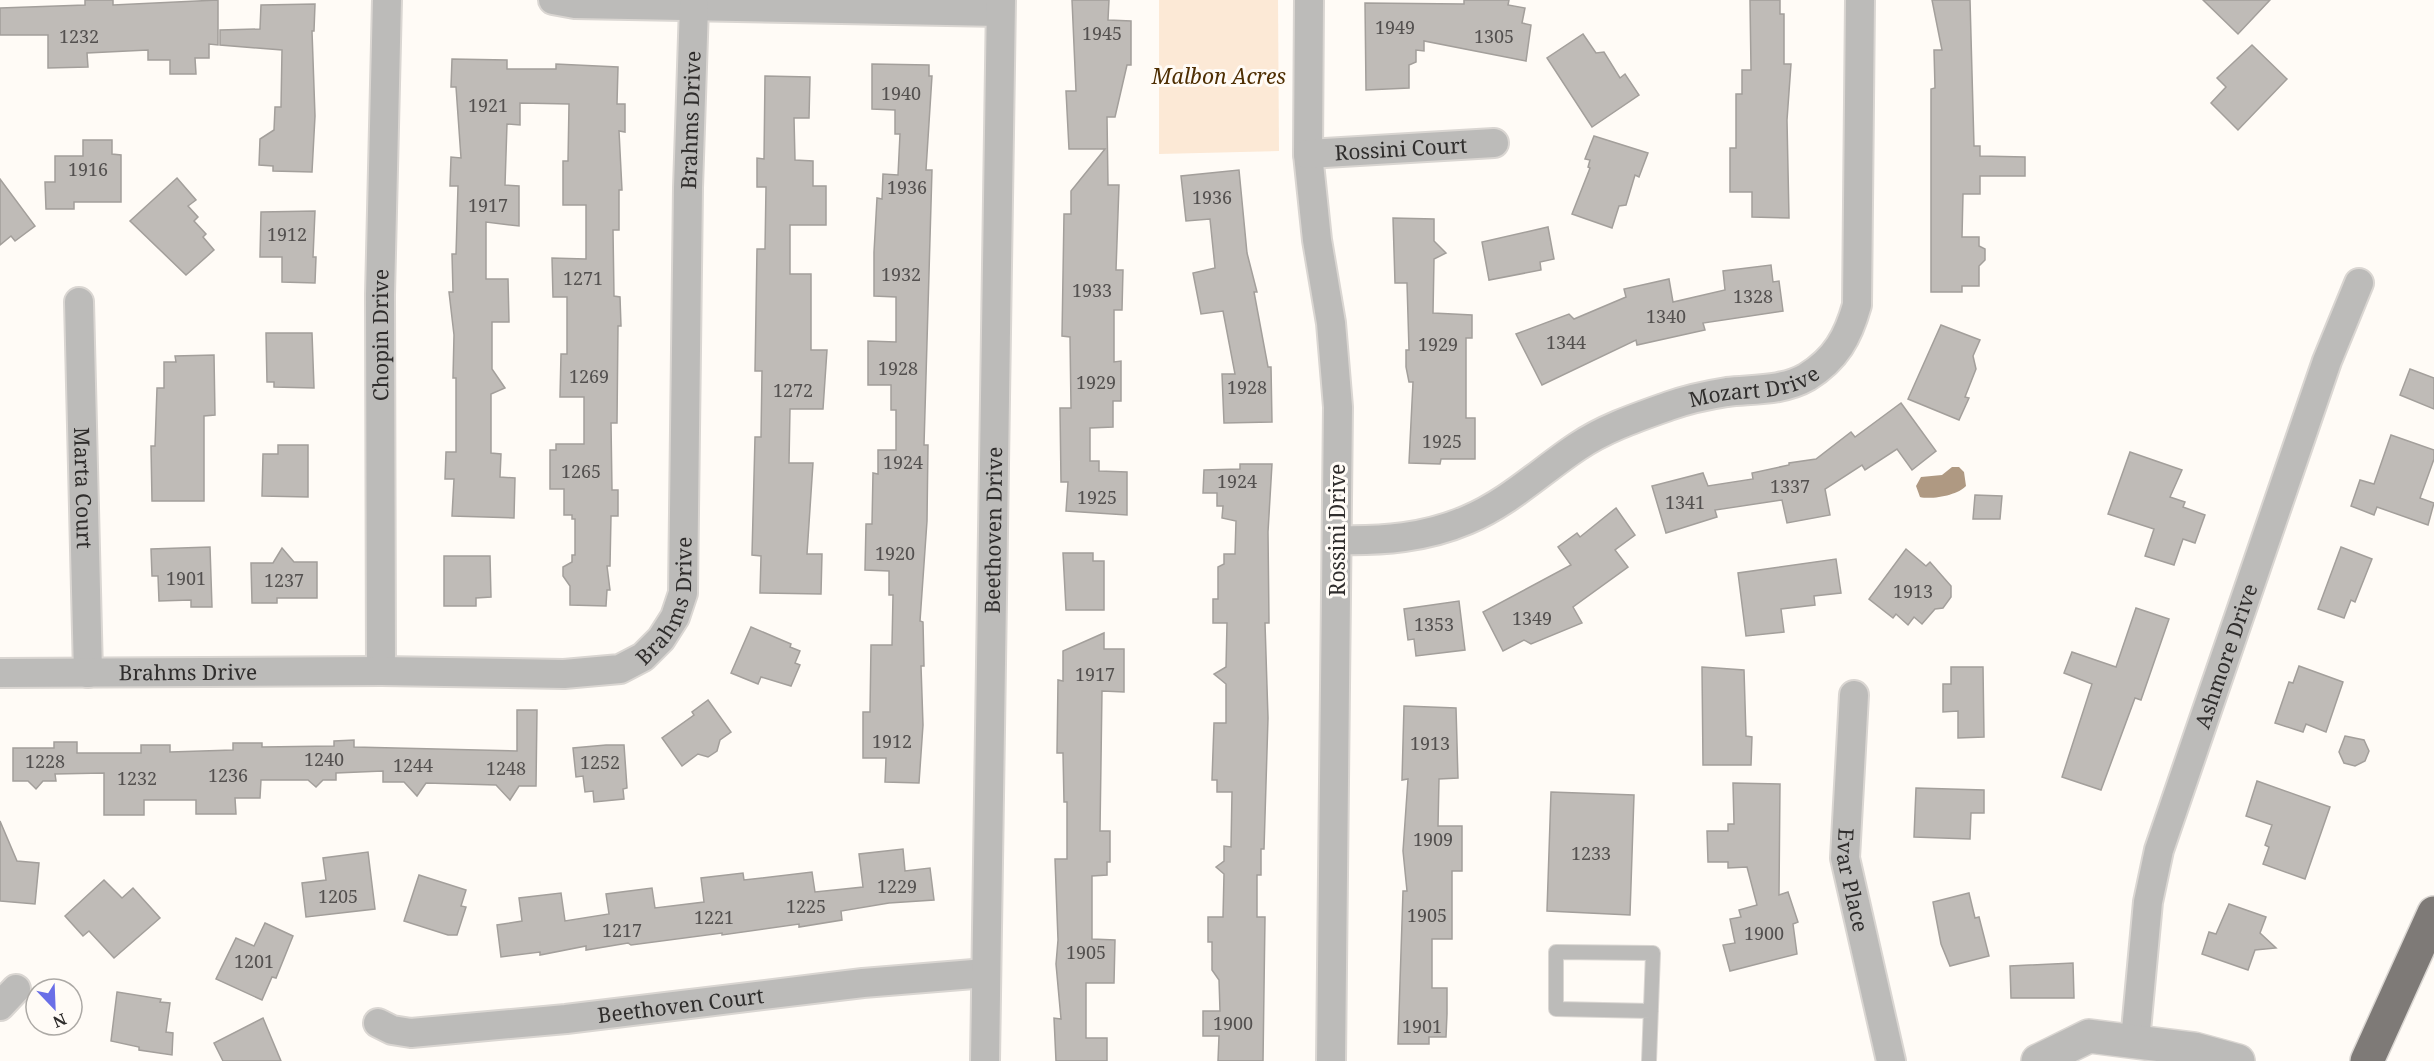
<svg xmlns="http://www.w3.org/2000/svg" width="2434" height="1061" font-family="'Noto Serif',serif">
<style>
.green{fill:#fce9d6}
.water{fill:#af9982}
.building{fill:#bfbbb7;stroke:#a39f9b;stroke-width:1.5}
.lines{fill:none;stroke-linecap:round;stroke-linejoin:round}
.service-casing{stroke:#dad6d2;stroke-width:16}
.minor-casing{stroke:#dad6d2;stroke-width:32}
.tertiary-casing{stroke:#dad6d2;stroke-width:36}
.trunk-casing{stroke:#dad6d2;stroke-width:36}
.service{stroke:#bcbbb9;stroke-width:14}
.minor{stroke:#bcbbb9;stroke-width:28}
.tertiary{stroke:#bcbbb9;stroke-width:33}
.trunk{stroke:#7e7a77;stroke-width:33}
.labels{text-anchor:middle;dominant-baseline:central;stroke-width:6;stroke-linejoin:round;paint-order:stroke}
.number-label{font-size:18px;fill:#53504f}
.park-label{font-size:21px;font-style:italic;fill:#4e2e02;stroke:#fffbf6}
.street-label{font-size:21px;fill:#2f2d2c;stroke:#fffbf6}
</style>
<rect width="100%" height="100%" fill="#fffbf6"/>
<!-- green -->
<polygon class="green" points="1159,0 1278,0 1279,151 1159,154"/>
<!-- water -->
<path class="water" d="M1952,467h7l5,5 2,14c-8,9 -34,14 -46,11l-4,-11 5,-9 21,-2z"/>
<!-- building -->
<g class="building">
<polygon points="85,0 113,0 113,5 218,0 218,45 209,44 209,58 195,58 196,74 170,74 170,60 148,60 148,50 87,53 88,67 48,68 48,35 0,35 0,8 85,5"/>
<polygon points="1072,0 1109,0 1108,20 1131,21 1131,65 1127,65 1115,117 1107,117 1108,185 1119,185 1116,270 1123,270 1122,310 1114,310 1114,362 1121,361 1121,401 1113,401 1113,427 1090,428 1090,461 1099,461 1099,471 1127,472 1127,515 1066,511 1068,482 1061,482 1060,408 1071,408 1070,337 1062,336 1064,214 1071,214 1071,191 1105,149 1069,149 1066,91 1076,91"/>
<polygon points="1464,0 1509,0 1508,5 1525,8 1522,23 1531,25 1526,61 1424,41 1424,51 1416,50 1416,62 1409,65 1409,88 1366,90 1365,3 1464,4"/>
<polygon points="1750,0 1780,0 1780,14 1784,14 1784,64 1791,64 1787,120 1789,218 1752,217 1752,192 1730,192 1730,148 1736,148 1736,94 1742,94 1742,70 1751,70"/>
<polygon points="1932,0 1970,0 1974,146 1980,146 1980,156 2025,157 2025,176 1980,176 1980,194 1963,194 1962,237 1979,237 1979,246 1985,249 1985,260 1979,266 1979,286 1962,286 1962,292 1931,292 1931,89 1935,88 1934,50 1942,50"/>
<polygon points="2203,0 2270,0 2238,34"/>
<polygon points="315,4 314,31 312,31 315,116 312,172 273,171 273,166 259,165 260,139 274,130 275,107 281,107 282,50 220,45 220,30 260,29 261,5"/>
<polygon points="1583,34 1596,53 1604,52 1620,78 1625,74 1639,95 1592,127 1547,58"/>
<polygon points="2252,45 2287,79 2238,130 2211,103 2226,87 2217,78"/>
<polygon points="452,59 507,60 507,69 556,69 556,64 618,67 617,104 625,104 625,132 619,131 622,190 619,190 619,230 613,230 614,296 620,297 621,326 618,326 617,423 611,423 612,490 618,490 618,516 611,516 610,566 607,566 610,590 607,590 606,606 570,605 570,586 563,576 563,567 572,562 572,555 575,555 575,519 572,519 572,515 564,515 564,489 550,489 550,450 556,450 556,444 584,444 584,397 560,397 561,354 567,354 567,297 553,297 552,258 586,259 586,205 563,205 563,161 568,161 569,104 520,103 520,125 507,124 505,185 519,186 519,226 486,222 486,279 508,279 509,322 492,322 492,369 505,388 491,394 491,453 501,454 500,477 515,478 514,518 452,516 454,479 445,479 446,452 456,452 456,378 453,378 454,335 449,292 453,292 452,254 456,254 458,186 450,186 451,157 461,158 456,87 451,87"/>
<polygon points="872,64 929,65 929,76 932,76 926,170 932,170 924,445 928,445 927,521 920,621 923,622 924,666 921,666 923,725 919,783 885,782 886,758 863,758 863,712 870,712 871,645 892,645 893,595 889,595 889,571 865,570 866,524 872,524 873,473 878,474 878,450 896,450 896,410 891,410 891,385 868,385 868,341 896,342 896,297 874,296 874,252 877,198 882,199 883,174 898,175 900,134 895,134 895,110 872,109"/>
<polygon points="765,76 810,77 809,118 794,118 795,160 813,161 813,186 826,186 826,225 790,225 790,274 811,274 811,350 827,350 823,409 790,409 789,463 813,463 807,554 822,554 821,594 760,593 761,556 752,555 755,437 761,437 762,371 755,371 757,249 765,249 766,187 757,187 757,158 764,159"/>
<polygon points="1594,136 1648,153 1639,177 1635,175 1626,205 1619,206 1612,228 1572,214 1590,168 1588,167 1590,160 1585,159"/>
<polygon points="83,140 112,140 112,154 121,155 121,202 74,202 74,209 46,209 45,182 55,182 55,156 83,156"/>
<polygon points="1239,170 1247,253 1257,292 1254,292 1268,367 1271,367 1272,422 1224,423 1222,374 1235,374 1223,311 1201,314 1193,273 1215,268 1210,219 1186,221 1181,176"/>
<polygon points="177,178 196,200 188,206 198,217 194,221 206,234 203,237 214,250 186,275 130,221"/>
<polygon points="0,179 35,226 15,241 11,236 0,245"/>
<polygon points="315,211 313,257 316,257 315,283 282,282 282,257 260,257 261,212"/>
<polygon points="1393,218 1434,219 1434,241 1446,253 1434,259 1433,313 1472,315 1472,338 1466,338 1466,418 1475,418 1475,459 1441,459 1440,464 1409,463 1413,382 1409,382 1406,367 1406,350 1409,350 1407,283 1395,283"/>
<polygon points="1548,227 1554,259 1540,262 1541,270 1489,280 1482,242"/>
<polygon points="1771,265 1773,282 1779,281 1783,311 1703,323 1705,330 1637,345 1636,340 1542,385 1516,334 1569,314 1574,319 1626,297 1624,289 1669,279 1673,302 1725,290 1723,271"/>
<polygon points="1941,325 1980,340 1973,356 1976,369 1965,397 1969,398 1959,420 1908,399"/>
<polygon points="266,333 312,333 314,388 274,387 274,382 267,382"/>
<polygon points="214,355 215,415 204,416 204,501 152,501 151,446 155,446 157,388 164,388 164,362 176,362 175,356"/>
<polygon points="2410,369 2434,378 2434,409 2400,395"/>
<polygon points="1901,403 1936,451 1912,470 1897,449 1865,470 1862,465 1825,489 1830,515 1787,523 1782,500 1715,510 1717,517 1666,533 1652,486 1703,473 1708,486 1753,479 1752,473 1789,465 1789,463 1816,459 1851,432 1855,437"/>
<polygon points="2391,435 2434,450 2434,459 2420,498 2434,503 2428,525 2377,507 2374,515 2351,506 2360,480 2374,484"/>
<polygon points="278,445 308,445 308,497 262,496 263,454 278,454"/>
<polygon points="2130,452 2182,470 2170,497 2185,502 2183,507 2205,515 2195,543 2183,539 2174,565 2145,556 2154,529 2108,514"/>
<polygon points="1240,464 1272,464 1268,532 1269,623 1265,623 1268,718 1264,849 1261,849 1261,875 1257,875 1257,917 1265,917 1263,1061 1218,1061 1219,1036 1203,1036 1203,1011 1220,1011 1219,980 1212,970 1212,942 1208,942 1208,917 1223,917 1224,874 1216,867 1224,861 1224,846 1231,847 1232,792 1217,792 1217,780 1212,780 1214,723 1226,723 1226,684 1214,674 1226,667 1227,623 1213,623 1213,599 1218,599 1218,567 1224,564 1224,554 1235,554 1236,521 1222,518 1223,506 1217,506 1217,493 1203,493 1204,470 1240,469"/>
<polygon points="1975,495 2002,496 2000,519 1973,519"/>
<polygon points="1616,508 1635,535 1615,550 1628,567 1573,607 1582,623 1531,644 1524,640 1503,651 1483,612 1571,565 1558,547 1577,533 1580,537"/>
<polygon points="210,547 212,607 191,607 191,600 159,601 158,576 152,576 151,549"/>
<polygon points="2341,547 2372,559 2355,602 2351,600 2344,618 2318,609"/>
<polygon points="282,548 294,562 317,562 317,598 277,598 277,603 252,603 251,563 273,563"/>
<polygon points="1906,549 1926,566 1930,562 1951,586 1951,597 1943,608 1935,609 1922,624 1914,617 1908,625 1896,614 1893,618 1869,599"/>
<polygon points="1063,553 1093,553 1093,561 1104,561 1104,610 1066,610"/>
<polygon points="444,556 490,556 491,597 476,598 476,606 444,606"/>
<polygon points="1836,559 1841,593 1814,596 1815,605 1781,609 1784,632 1746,636 1738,573"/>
<polygon points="1459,601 1465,650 1416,656 1414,639 1408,640 1404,609"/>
<polygon points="2136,608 2169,619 2141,700 2135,698 2101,790 2062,777 2092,684 2064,673 2072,652 2116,667"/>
<polygon points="751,627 791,644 790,647 800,651 795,663 800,665 791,686 761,677 758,684 731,673"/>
<polygon points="1104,633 1104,649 1124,649 1124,692 1102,691 1100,831 1110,831 1110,862 1107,862 1107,875 1092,876 1092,939 1115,940 1114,983 1086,983 1086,1038 1107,1038 1107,1061 1056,1061 1054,1018 1061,1019 1056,964 1058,940 1055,859 1067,859 1067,802 1064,802 1063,753 1057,753 1058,680 1063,681 1063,651"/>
<polygon points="2299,666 2343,682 2326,732 2306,724 2303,732 2275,723 2289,682 2293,683"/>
<polygon points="1702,667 1744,670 1746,736 1752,737 1751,765 1703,765"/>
<polygon points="1951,667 1983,667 1984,737 1958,738 1958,711 1943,712 1943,684 1951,684"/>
<polygon points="708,700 731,732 720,740 717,751 708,757 698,754 682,766 662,738 694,715 692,712"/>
<polygon points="1404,706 1456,708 1458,778 1439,779 1438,826 1462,826 1462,871 1452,871 1452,939 1432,939 1432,988 1447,988 1447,1014 1446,1037 1429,1037 1429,1044 1398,1044 1403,891 1407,891 1403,851 1408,779 1402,780"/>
<polygon points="517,710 537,710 536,786 519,786 510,800 496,785 426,783 417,796 404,782 383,782 383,771 336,773 336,780 323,780 316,787 308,780 261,780 260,798 235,798 236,814 196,814 196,800 144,800 144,815 104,815 104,773 55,774 56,781 43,781 36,789 28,781 13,781 13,748 54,748 54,742 77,742 77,753 141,753 141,745 170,745 170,752 233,750 233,743 262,743 262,747 334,746 334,741 354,740 354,747 517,751"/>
<polygon points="2345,736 2364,740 2369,751 2365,761 2355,766 2344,763 2339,752"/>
<polygon points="606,745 624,745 627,788 623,789 624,799 594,802 593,791 585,792 583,776 576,777 573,748"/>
<polygon points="2257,781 2330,807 2305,879 2263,864 2269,847 2265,845 2272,825 2246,816"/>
<polygon points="1733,783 1780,784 1779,895 1788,892 1798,922 1793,924 1797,954 1730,971 1723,945 1735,943 1730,919 1741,917 1739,910 1757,905 1747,867 1728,868 1728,862 1708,862 1707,831 1728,831 1728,824 1734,824"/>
<polygon points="1916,788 1984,790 1984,813 1971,813 1970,839 1914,837"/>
<polygon points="1551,792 1634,795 1630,915 1547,911"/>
<polygon points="0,821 17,861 39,863 35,904 0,901"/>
<polygon points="903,849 905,871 930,868 934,900 889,903 841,911 842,920 799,927 799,924 722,935 722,933 631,945 628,943 586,950 586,946 540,955 540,952 501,957 497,925 522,921 519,898 561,893 565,921 609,914 606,894 652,888 655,908 704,902 701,878 743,873 744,880 812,872 815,892 863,887 859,854"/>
<polygon points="368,852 375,909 306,917 302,883 326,880 323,858"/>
<polygon points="419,875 466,890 461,906 466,907 457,935 448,935 404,921"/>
<polygon points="104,880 122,898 133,888 160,918 114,958 89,931 83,936 65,916"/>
<polygon points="1969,893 1975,918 1979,917 1989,956 1950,966 1941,944 1933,902"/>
<polygon points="2229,904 2266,917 2260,933 2276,948 2255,950 2248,970 2202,954 2209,932 2216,934"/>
<polygon points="265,923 293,936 276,978 272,977 262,1000 216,979 236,938 254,946"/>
<polygon points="2073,963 2074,998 2011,998 2010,966"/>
<polygon points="117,992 161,999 160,1002 170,1003 166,1032 173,1033 172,1055 139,1050 139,1047 111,1041"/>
<polygon points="263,1018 281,1061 223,1061 214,1043"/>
</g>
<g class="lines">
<defs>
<polyline id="service" points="1649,1061 1653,953 1556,952 1556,1009 1651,1011"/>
<g id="minor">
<polyline points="553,0 575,4 1000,12"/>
<polyline points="1309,0 1308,154 1317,240 1331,323 1338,407 1331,1061"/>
<path id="s1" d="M1308,154l186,-11"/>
<path id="s2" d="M79,302l9,371"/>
<path id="s3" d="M1338,540c45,1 87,-2 129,-20 41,-17 74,-49 110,-73 28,-19 61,-30 92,-41 17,-6 39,-11 58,-14 26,-3 56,-1 80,-15 29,-18 41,-40 50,-72l3,-305"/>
<path id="s4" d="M381,671l-1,-376 7,-295"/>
<path id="s5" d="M0,673l381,-2 183,3 56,-5 23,-12 18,-18 14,-22 8,-24 5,-405 6,-182"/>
<path id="s6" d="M1854,695l-9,163 46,203"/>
<polyline points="0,1006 16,989"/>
<path id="s7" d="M378,1023l14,7 19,3 155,-14 297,-36 123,-10"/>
<path id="s8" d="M2135,1041l13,-139 11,-52 168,-489 32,-78"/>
<path id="s9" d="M985,1061l16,-1061"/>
</g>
<polyline id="tertiary" points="2038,1061 2089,1036 2194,1049 2238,1061"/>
<polyline id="trunk" points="2367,1061 2434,913"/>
</defs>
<!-- service casing -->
<use href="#service" class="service-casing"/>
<!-- minor casing -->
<use href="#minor" class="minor-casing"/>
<!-- tertiary casing -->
<use href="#tertiary" class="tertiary-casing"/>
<!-- trunk casing -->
<use href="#trunk" class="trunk-casing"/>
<!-- service -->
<use href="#service" class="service"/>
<!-- minor -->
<use href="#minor" class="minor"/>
<!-- tertiary -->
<use href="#tertiary" class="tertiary"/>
<!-- trunk -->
<use href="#trunk" class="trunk"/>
</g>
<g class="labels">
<!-- number labels -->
<g class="number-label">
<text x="1395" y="27">1949</text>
<text x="1102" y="33">1945</text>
<text x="79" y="36">1232</text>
<text x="1494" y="36">1305</text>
<text x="901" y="93">1940</text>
<text x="488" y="105">1921</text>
<text x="88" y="169">1916</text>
<text x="907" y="187">1936</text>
<text x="1212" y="197">1936</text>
<text x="488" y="205">1917</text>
<text x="287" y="234">1912</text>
<text x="901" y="274">1932</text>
<text x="583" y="278">1271</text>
<text x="1092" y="290">1933</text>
<text x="1753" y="296">1328</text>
<text x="1666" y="316">1340</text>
<text x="1566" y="342">1344</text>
<text x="1438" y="344">1929</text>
<text x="898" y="368">1928</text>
<text x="589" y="376">1269</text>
<text x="1096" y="382">1929</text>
<text x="1247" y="387">1928</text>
<text x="793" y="390">1272</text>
<text x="1442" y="441">1925</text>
<text x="903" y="462">1924</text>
<text x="581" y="471">1265</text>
<text x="1237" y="481">1924</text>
<text x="1790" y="486">1337</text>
<text x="1097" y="497">1925</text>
<text x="1685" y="502">1341</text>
<text x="895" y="553">1920</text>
<text x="186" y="578">1901</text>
<text x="284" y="580">1237</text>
<text x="1913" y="591">1913</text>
<text x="1532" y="618">1349</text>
<text x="1434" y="624">1353</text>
<text x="1095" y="674">1917</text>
<text x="892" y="741">1912</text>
<text x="1430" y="743">1913</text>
<text x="324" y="759">1240</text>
<text x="45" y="761">1228</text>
<text x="600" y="762">1252</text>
<text x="413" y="765">1244</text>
<text x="506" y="768">1248</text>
<text x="228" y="775">1236</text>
<text x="137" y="778">1232</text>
<text x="1433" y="839">1909</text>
<text x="1591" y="853">1233</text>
<text x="897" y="886">1229</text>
<text x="338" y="896">1205</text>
<text x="806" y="906">1225</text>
<text x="1427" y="915">1905</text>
<text x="714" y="917">1221</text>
<text x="622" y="930">1217</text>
<text x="1764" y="933">1900</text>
<text x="1086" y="952">1905</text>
<text x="254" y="961">1201</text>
<text x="1233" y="1023">1900</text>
<text x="1422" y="1026">1901</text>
</g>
<!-- park labels -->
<g class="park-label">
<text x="1219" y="76">Malbon Acres</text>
</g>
<!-- street labels -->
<g class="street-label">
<text stroke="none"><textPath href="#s5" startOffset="1196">Brahms Drive</textPath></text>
<text stroke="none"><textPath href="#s1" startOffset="93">Rossini Court</textPath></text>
<text stroke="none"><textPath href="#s4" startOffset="336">Chopin Drive</textPath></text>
<text stroke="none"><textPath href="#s3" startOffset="452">Mozart Drive</textPath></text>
<text stroke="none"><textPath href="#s2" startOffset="186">Marta Court</textPath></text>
<text stroke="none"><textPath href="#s9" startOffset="531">Beethoven Drive</textPath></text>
<text transform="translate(1337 530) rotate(-90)">Rossini Drive</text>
<text stroke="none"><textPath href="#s5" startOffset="710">Brahms Drive</textPath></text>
<text stroke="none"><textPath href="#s8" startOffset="398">Ashmore Drive</textPath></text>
<text stroke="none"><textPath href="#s5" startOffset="188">Brahms Drive</textPath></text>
<text stroke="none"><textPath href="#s6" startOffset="186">Evar Place</textPath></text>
<text stroke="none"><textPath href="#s7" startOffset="306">Beethoven Court</textPath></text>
</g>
</g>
<!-- north arrow -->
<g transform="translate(54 1007) rotate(157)"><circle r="28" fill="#fffbf6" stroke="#aca9a5" stroke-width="1.5"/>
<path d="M0-4.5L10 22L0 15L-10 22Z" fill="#696ee7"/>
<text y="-9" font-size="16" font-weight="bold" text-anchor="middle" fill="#2f2d2c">N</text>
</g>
</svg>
